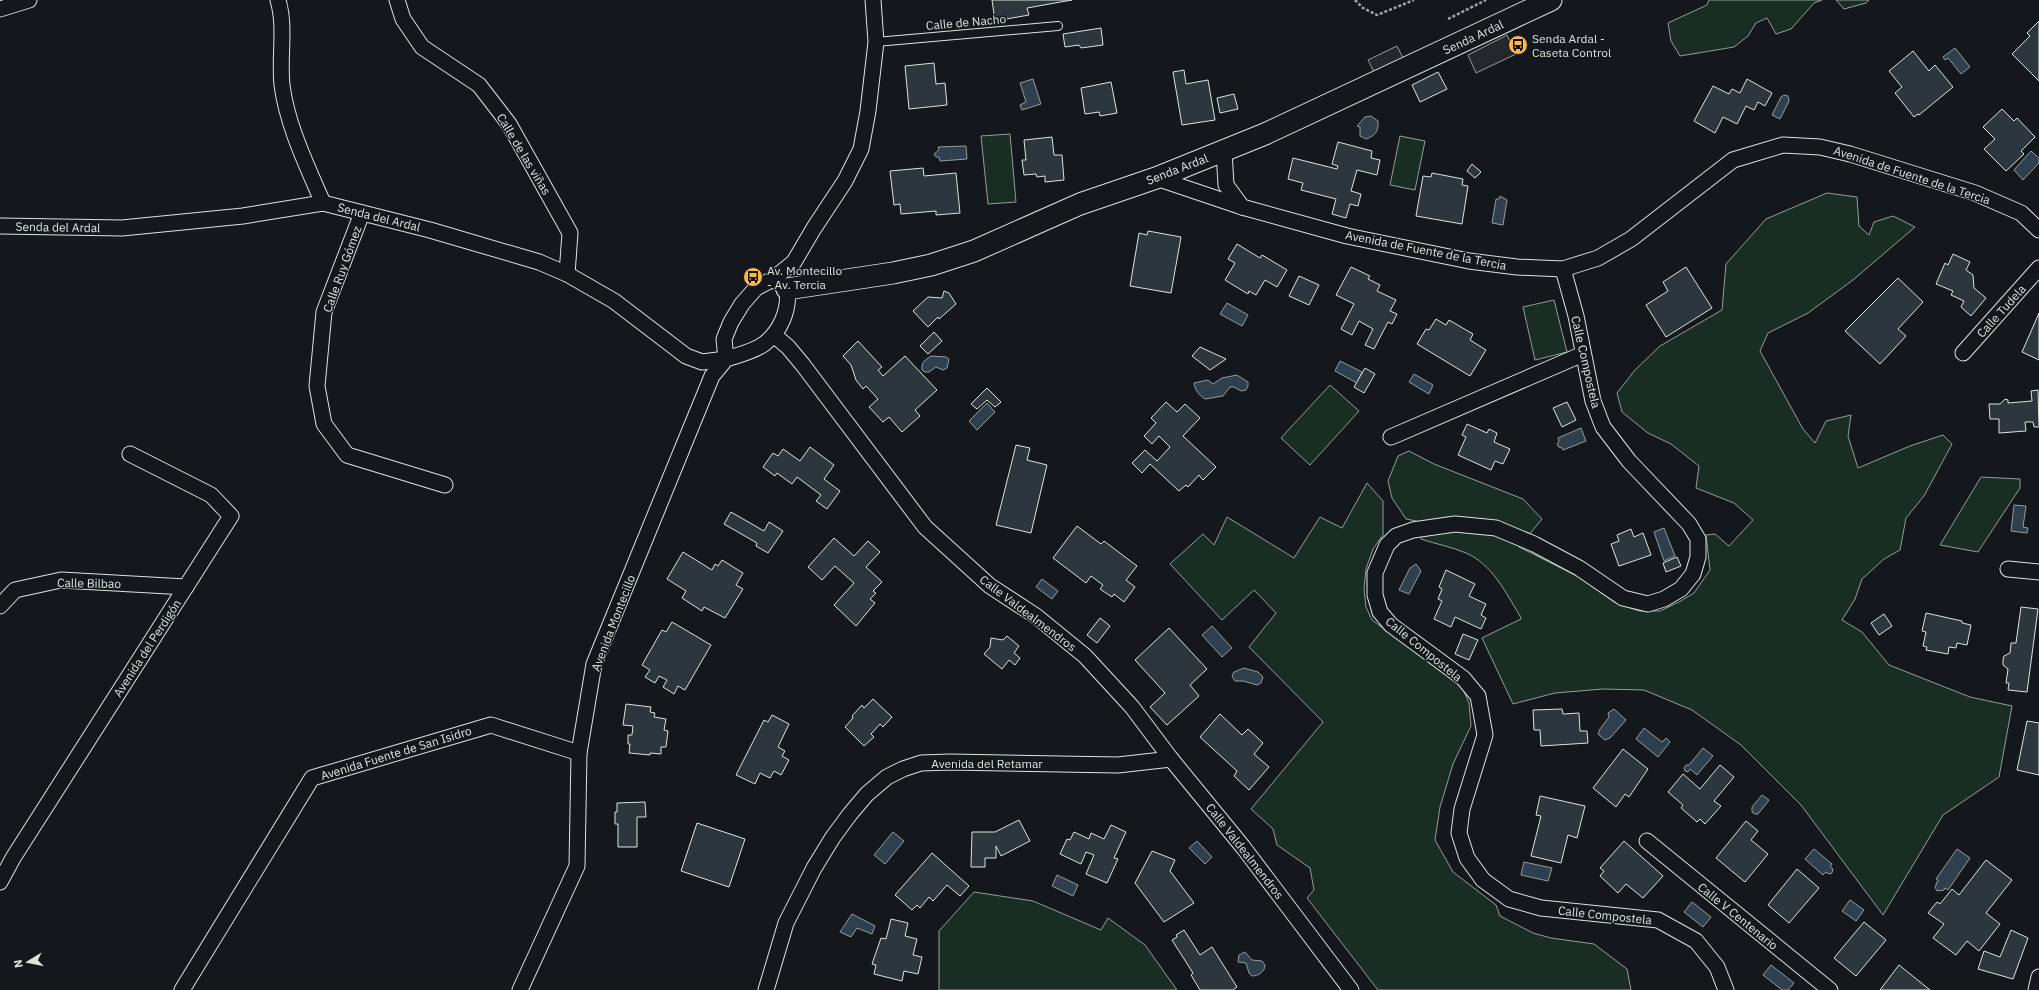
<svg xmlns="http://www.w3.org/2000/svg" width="2039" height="990" font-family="'IBM Plex Sans',sans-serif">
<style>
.green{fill:#1a2d24;stroke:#939e99}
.parking{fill:#24282b;stroke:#939e99}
.water{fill:#2f3f4d;stroke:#939e99}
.building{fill:#2c363c;stroke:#d8e6dc}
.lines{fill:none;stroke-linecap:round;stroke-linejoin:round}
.lane-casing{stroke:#d8e6dc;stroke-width:10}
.street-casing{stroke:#d8e6dc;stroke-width:17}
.secondary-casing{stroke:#d8e6dc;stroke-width:23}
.path{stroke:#9da8a2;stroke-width:2.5;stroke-dasharray:3 2;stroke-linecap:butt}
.lane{stroke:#14181c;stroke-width:8}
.street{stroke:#14181c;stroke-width:15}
.secondary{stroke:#14181c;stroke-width:21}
.labels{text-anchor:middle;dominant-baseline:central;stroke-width:3;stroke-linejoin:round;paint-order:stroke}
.street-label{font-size:12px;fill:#d8e6dc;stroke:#14181c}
.poi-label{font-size:12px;fill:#d8e6dc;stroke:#14181c;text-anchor:start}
</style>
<rect width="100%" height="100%" fill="#14181c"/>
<!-- green -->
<g class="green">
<polygon points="1709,0 1822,0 1814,3 1791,29 1776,34 1767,18 1756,23 1748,36 1734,47 1680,56 1671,41 1668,23 1707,5"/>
<polygon points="1836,0 1869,0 1866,3 1844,9"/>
<polygon points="1010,134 1016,202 988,204 981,136"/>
<polygon points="1400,136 1425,141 1415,190 1390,185"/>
<path d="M1827,193l30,4 2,29 10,9 5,-13 19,-6 22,11 -62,53 -45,33 -40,20 -8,18 43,78 12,14 11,-22 25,-6 -3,21 10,32 52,-22 33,-11 9,9 -28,52 -18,22 -6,32 -16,9 -22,20 -7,20 -13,21 20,12 27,33 81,32 42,9 -13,71 -56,38 -60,100 -82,-110 -60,-60 -49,-35 -48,-20 -41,-1 -48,4 -42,11 -31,-66 39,-19 -1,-3c-14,-23 -28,-52 -54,-63 -14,-6 -30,-9 -45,-14v-17l-15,-3 -14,-21 -4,-17 10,-25 11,-5 25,13 89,35 19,20 -23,28 60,30 35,25 25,9h21l19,-9 15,-9 16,-23 -4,-35 9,-1 14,12 24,-26 -19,-17 -38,-15 3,-22 -28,-22 -23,-11 -26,-21 -5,-19 18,-23 25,-24 62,-36 4,-46 40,-45z"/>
<polygon points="1554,300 1567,352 1535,360 1523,307"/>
<polygon points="1330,385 1359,411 1310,465 1281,438"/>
<polygon points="1981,477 2020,479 2020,488 1978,552 1940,545"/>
<polygon points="1367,483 1383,501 1383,535 1373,549 1366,569 1364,589 1366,607 1372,620 1450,678 1463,689 1469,703 1471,726 1453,764 1440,807 1435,840 1453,872 1496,905 1500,916 1533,933 1551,938 1594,944 1627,969 1631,990 1378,990 1307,898 1314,890 1310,868 1277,845 1273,829 1251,809 1323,722 1249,647 1276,613 1254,590 1222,620 1170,564 1203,534 1214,545 1227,517 1294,558 1320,517 1342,528"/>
<polygon points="974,892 1033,901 1101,930 1108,918 1145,945 1177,990 939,990 939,931"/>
</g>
<!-- parking -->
<g class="parking">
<polygon points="1507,35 1516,54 1476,73 1468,55"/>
<polygon points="1397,46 1404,60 1375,74 1368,60"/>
</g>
<!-- water -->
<g class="water">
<polygon points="1955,48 1970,67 1961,74 1948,58 1945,60 1943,57"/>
<polygon points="1033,79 1041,104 1022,110 1020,105 1026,102 1020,83"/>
<polygon points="1784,95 1788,96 1789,101 1780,119 1772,115 1781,97"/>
<path d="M1371,116l7,5c1,10 -3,15 -12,18l-6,-3v-9l-3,-1 8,-9z"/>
<polygon points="966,146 967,159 940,161 939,157 936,157 934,154 939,150 938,147"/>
<polygon points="2031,151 2039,158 2039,163 2023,180 2014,170"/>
<polygon points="1500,196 1507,200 1503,225 1492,223 1496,199 1499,199"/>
<polygon points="1227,303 1248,315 1242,326 1220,314"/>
<path d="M931,356l15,1 3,2 -2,9 -4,2 -7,-3 -7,5h-4l-3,-2c-1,-8 3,-10 9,-14z"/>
<polygon points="1340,361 1362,372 1357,383 1335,371"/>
<polygon points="1414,374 1433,385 1429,394 1409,382"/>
<path d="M1237,375l11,7v4l-2,4 -5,1 -7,-4h-4l-7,9 -18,3c-6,-4 -10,-9 -11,-16l14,-3 5,4 9,-6z"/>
<polygon points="987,403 995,412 977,430 969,421"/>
<polygon points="1581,428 1586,441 1563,450 1562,448 1559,447 1557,445 1559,441 1558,438"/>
<polygon points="2014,505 2026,506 2023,527 2028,528 2027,533 2011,531"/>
<polygon points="1664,528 1675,556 1664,561 1654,532"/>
<polygon points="1416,564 1421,571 1409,594 1399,590 1410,568"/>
<polygon points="1042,579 1058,591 1052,599 1036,587"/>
<polygon points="1212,626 1232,648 1222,657 1202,635"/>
<polygon points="1244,668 1258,672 1263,677 1261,683 1257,685 1243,681 1235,681 1232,676 1234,672"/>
<polygon points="1614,709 1626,720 1610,738 1605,740 1598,734 1600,729 1609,717 1608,713"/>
<polygon points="1644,728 1662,742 1666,738 1670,742 1658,757 1636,739"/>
<polygon points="1703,748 1713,756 1697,775 1690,769 1688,772 1685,771 1684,768 1686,765 1689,765"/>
<polygon points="1762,795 1769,800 1758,814 1755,814 1752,812 1752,807"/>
<polygon points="893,832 904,841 885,864 874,855"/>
<polygon points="1197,841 1212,857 1205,864 1189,848"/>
<polygon points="1814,849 1832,864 1830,867 1833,869 1832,873 1829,874 1826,872 1823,875 1805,859"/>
<polygon points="1957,849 1970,858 1948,890 1945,888 1944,890 1937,891 1935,887 1938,880 1936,879"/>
<polygon points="1524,862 1552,868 1548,881 1521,875"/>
<polygon points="1057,875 1078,885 1073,896 1052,886"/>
<polygon points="1850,900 1864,910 1856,921 1842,911"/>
<polygon points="1692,902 1711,917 1703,927 1684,912"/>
<polygon points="852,914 875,926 872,934 857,928 851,937 840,932"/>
<path d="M1245,952l7,8 10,1 3,4c0,7 -7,11 -13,11l-3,-3 -3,-10 -8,-1 1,-7z"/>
<polygon points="1771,965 1794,983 1788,990 1782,990 1763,975"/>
</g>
<!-- building -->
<g class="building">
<polygon points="992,0 1072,0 1027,8 1029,15 995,21"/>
<polygon points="2039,21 2039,81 2012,54 2030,36 2027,33"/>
<polygon points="1101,28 1103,45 1081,48 1079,45 1065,47 1063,34"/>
<polygon points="1913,51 1929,71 1935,65 1953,87 1919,115 1918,114 1914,117 1895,93 1902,87 1889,71"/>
<polygon points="934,63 936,84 945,83 947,105 909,109 905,66"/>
<polygon points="1184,70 1186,84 1208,80 1215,120 1182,125 1173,72"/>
<polygon points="1438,72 1447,89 1420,102 1412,85"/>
<polygon points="1747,79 1772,93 1765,106 1758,102 1754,110 1746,106 1737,124 1723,117 1715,133 1694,121 1713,86 1729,94 1732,89 1740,93"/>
<polygon points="1111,82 1117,113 1100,116 1099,112 1085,114 1081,88"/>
<polygon points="1234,94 1238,109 1220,113 1217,98"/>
<polygon points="2002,109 2014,121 2017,118 2035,137 2021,151 2024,154 2006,171 1984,149 1995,139 1983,127"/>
<polygon points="1052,137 1054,155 1062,155 1064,180 1045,182 1045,176 1037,177 1036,174 1024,175 1022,160 1026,160 1024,140"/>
<polygon points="1338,142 1372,151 1371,158 1380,160 1377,175 1357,170 1351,191 1361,194 1358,206 1350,204 1346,218 1332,214 1336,199 1301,190 1303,183 1288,179 1293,158 1337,169 1338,166 1332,164"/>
<polygon points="1472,164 1481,172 1475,178 1467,171"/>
<polygon points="923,168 924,176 956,173 960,213 936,215 936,211 901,214 900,204 894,205 890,171"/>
<polygon points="1432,173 1463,179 1462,185 1468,186 1462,224 1416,216 1423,176 1431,177"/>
<polygon points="1148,231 1181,237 1171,293 1130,286 1139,233 1147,235"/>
<polygon points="1237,244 1260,258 1262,255 1287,270 1277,287 1265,280 1256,295 1249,291 1248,294 1225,280 1235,263 1228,259"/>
<polygon points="1953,254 1970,262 1966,270 1973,275 1974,288 1986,298 1971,316 1961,307 1964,301 1951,295 1953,291 1936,284 1945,263 1948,265"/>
<polygon points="1351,267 1370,276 1368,279 1380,285 1377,291 1396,300 1390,311 1397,314 1392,324 1388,322 1374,349 1365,345 1373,329 1359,321 1352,335 1341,329 1354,304 1336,295"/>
<polygon points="1686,267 1712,308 1666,337 1646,305 1668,291 1663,282"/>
<polygon points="1299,276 1319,285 1309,305 1289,296"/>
<polygon points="1898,278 1923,302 1898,329 1906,336 1880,364 1845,331"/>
<polygon points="944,291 949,293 956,304 939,319 938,317 928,327 913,311 928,297 942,298"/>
<polygon points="2039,313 2039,360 2022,352"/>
<polygon points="1436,319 1446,325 1449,320 1473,334 1470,340 1486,350 1470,376 1417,344 1426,329 1429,330"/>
<polygon points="934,332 942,341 928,354 920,346"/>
<polygon points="858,341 882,367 878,370 883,376 905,356 937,390 915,410 920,416 902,432 889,417 883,422 869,407 878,399 866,386 863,389 856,380 851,365 843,356"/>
<polygon points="1200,347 1226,359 1210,370 1192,356"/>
<polygon points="1365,368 1375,374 1364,393 1354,387"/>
<polygon points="987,388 1001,402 995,407 987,400 977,409 971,404"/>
<polygon points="2038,390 2039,427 2034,427 2033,422 2025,422 2026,431 1999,433 1999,419 1990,419 1989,404 2000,404 2005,399 2008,400 2008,403 2032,401 2031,391"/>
<polygon points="1166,402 1177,412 1185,404 1200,418 1183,436 1216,467 1203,480 1199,475 1188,487 1186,485 1179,491 1150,464 1142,473 1132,463 1145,450 1157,461 1170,447 1159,436 1152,444 1144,436 1156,423 1151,418"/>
<polygon points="1567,402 1576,420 1562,427 1553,408"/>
<polygon points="1467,424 1487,433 1489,429 1497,433 1494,442 1510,449 1503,464 1495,461 1491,470 1458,455 1466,437 1462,435"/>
<polygon points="1016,445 1030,448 1027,460 1047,465 1031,533 996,525"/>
<polygon points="810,447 834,465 824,479 840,491 827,509 816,501 821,495 797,477 792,484 777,473 775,476 763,467 773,453 778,456 783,449 800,461"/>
<polygon points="731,512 764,531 769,522 783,531 768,553 756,546 757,543 724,524"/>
<polygon points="1077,526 1101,544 1104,541 1137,566 1126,580 1135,587 1124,602 1114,594 1112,597 1100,589 1103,585 1091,576 1086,583 1053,558"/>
<polygon points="1631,529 1634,537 1643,533 1651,555 1619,566 1611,544 1619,541 1617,535"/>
<polygon points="834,538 854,556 868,541 880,552 866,567 882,582 873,591 876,593 870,599 875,603 856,626 834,605 854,583 835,566 822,580 808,567"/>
<polygon points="683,552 712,570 715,564 718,566 722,560 743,573 736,585 743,589 725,618 704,607 702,611 682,598 686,591 667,579"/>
<polygon points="1677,557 1681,566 1666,572 1663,563"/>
<polygon points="1446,570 1475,584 1469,596 1486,604 1481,615 1486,618 1481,629 1455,617 1451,627 1434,619 1442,601 1438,599 1442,589 1439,587"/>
<polygon points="2021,607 2038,609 2027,692 2008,690 2009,683 2006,683 2008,669 2003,665 2003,660 2004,656 2010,653 2011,643 2016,643"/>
<polygon points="1926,613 1962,621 1962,623 1971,625 1967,645 1957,643 1956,648 1949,647 1948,654 1926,650 1927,647 1923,646 1926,632 1922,631"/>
<polygon points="1884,614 1892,626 1879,635 1871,623"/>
<polygon points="1100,618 1110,626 1097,643 1087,635"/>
<polygon points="672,622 711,645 685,690 678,686 674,694 663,687 667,680 659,676 655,683 645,677 650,670 642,665 662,630 666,632"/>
<polygon points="1169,628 1207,669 1190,685 1199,696 1167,725 1150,707 1165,693 1135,660"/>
<polygon points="1463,634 1478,640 1469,660 1455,654"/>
<polygon points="1007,636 1019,646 1014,653 1020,658 1015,665 1009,660 1002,669 984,654 990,647 991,638 1003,640"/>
<polygon points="873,699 892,717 883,727 880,724 871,734 874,737 864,746 845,727 853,718 852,716 862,705 864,708"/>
<polygon points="626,704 651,707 650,712 655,713 654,717 666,719 664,730 668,731 666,747 661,747 661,754 650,753 650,755 629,753 630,744 628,744 628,735 632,735 633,726 623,725"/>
<polygon points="1562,709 1563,714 1579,713 1580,731 1587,731 1588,743 1541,746 1540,730 1534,730 1533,710"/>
<polygon points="1220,714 1242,735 1248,729 1263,743 1254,754 1269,767 1249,790 1234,776 1237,771 1200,737"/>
<polygon points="772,715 789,724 778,747 785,751 782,756 789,760 781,775 774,771 770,778 760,773 755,784 736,775 764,720 768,722"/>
<polygon points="2027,721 2039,723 2039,775 2017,770"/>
<polygon points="1623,749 1648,769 1629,797 1625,794 1616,807 1593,788"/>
<polygon points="1720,765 1734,777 1714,801 1721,806 1705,824 1700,819 1697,822 1681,808 1683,805 1668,792 1683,774 1700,789"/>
<polygon points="1540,796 1585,806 1577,838 1568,835 1561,863 1531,856 1541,816 1536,815"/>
<polygon points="645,802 646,817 637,817 637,847 618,847 618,824 615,824 615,812 617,812 617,803"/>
<polygon points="1019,820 1030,841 1001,856 996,846 996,858 985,858 985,867 971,867 972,832 995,832"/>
<polygon points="1746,821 1758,831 1751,840 1768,854 1745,882 1716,858"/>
<polygon points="697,823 745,839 729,887 681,871"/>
<polygon points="1111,825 1126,832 1114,858 1118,859 1107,883 1086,874 1094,855 1086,852 1081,864 1060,854 1067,839 1070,840 1074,832 1089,839 1091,833 1104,839"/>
<polygon points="1624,841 1663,876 1643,898 1626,884 1618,893 1600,876 1604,871 1600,868"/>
<polygon points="1152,851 1175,860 1170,871 1194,903 1164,922 1135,883"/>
<polygon points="932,853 969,886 960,896 947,885 933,901 929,897 920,908 917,905 912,910 895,895"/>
<polygon points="1986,860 2012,880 1986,913 2000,924 1979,951 1967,941 1956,955 1933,938 1944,924 1928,913 1937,902 1940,904 1952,889 1959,895"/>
<polygon points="1797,869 1819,888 1789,923 1768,905"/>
<polygon points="891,919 908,923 905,936 917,939 913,955 922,957 918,974 904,971 902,981 874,974 876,965 872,964 881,938 886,939"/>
<polygon points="1864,922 1886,940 1856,976 1834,958"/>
<polygon points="1184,930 1200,955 1212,947 1237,987 1233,990 1200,990 1191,975 1193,973 1172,940 1177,937 1176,935"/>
<polygon points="2011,930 2028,938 2013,979 1978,969 1984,951 2000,957"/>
<polygon points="1899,965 1930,990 1880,990"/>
</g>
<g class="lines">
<defs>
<polyline id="lane" points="876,42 1058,26"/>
<g id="street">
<path d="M278,0c8,27 1,56 4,85 5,40 25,81 41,118"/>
<polyline points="397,0 403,19 422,47 479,85 509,124 570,233 567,274"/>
<polyline points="0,9 29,0"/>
<polyline points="1224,151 1226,185 1242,207"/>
<polyline points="1156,178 1242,207 1347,236 1469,261 1517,267 1563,269 1598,258 1631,239 1733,160 1783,145 1820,147 1850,154 1975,193 2021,213 2039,230"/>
<polyline points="362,213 324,312 317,386 324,424 347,455 445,485"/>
<polyline points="0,226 122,228 243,216 323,203 430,230 539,262 567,274 614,301 686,356 702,362 726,359"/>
<polyline points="1563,269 1576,316 1593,401 1603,427 1629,461 1689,524 1698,539 1698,557 1693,574 1681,589 1664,599 1648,604 1623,598 1579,568 1534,544 1496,528 1455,524 1413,530 1396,536 1387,545 1375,573 1375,595 1380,612 1391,625 1463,678 1478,696 1485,735 1462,809 1459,833 1467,858 1483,880 1509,899 1541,908 1658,920 1696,941 1717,967 1726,990"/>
<polyline points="773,279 794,262 814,228 845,181 861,149 868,111 876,42 873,0"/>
<path d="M773,279l14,10c3,21 -7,43 -23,55 -11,8 -26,11 -38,15l-2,-20 7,-17 11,-18 14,-16z"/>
<polyline points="774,335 788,347 803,365 925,527 990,586 1036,616 1085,656 1132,707 1171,759 1243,847 1351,990"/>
<polyline points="1963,353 2039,268"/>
<polyline points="1391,437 1583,354"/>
<polyline points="2008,569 2039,572"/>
<polyline points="0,606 15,590 61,580 186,587"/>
<polyline points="1647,841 1830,990"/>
<polyline points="0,882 13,858 231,516 211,495 130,454"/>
<polyline points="182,990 312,778 491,725 579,753"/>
<polyline points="520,990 577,866 579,753 594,664 712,376 726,359"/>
<polyline points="766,990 786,923 814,868 833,837 850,814 867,794 887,777 903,769 921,763 950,762 1118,765 1171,759"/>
<polyline points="2036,990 2039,977"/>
</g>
<polyline id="secondary" points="787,289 893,273 931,265 974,251 1080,204 1156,178 1265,134 1551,0"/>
</defs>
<!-- lane casing -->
<use href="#lane" class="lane-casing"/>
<!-- street casing -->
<use href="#street" class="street-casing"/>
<!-- secondary casing -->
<use href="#secondary" class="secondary-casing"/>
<!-- path -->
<g class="path">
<polyline points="1355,0 1363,8 1377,15 1414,0"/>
<polyline points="1448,19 1486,0"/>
</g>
<!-- lane -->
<use href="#lane" class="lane"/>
<!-- street -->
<use href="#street" class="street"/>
<!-- secondary -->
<use href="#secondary" class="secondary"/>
</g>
<!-- icons -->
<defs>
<symbol id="bus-disc" viewBox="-11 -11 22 22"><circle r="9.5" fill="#ffb74d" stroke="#14181c"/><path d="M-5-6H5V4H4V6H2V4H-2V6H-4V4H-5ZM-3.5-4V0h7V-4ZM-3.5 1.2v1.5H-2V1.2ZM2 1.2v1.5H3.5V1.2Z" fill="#111"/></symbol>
</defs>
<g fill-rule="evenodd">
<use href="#bus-disc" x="1507" y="34" width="22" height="22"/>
<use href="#bus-disc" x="742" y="266" width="22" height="22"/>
</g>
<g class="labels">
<!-- street labels -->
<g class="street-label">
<text transform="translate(966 22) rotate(-5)">Calle de Nacho</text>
<text transform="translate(1473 37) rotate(-25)">Senda Ardal</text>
<text transform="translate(524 154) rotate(59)">Calle de las viñas</text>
<text transform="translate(1177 169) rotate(-21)">Senda Ardal</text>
<text transform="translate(1912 175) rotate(18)">Avenida de Fuente de la Tercia</text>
<text transform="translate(379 217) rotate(14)">Senda del Ardal</text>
<text transform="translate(58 227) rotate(1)">Senda del Ardal</text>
<text transform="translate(1426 250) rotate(11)">Avenida de Fuente de la Tercia</text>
<text transform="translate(342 269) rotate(-70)">Calle Ruy Gómez</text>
<text transform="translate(2001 311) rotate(-48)">Calle Tudela</text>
<text transform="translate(1586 362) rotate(77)">Calle Compostela</text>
<text transform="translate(89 583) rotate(1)">Calle Bilbao</text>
<text transform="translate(1028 613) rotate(37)">Calle Valdealmendros</text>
<text transform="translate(613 623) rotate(-69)">Avenida Montecillo</text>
<text transform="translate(147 648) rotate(-57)">Avenida del Perdigón</text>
<text transform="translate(1424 649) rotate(39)">Calle Compostela</text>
<text transform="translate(396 753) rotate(-17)">Avenida Fuente de San Isidro</text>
<text x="987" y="763">Avenida del Retamar</text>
<text transform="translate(1245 851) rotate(52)">Calle Valdealmendros</text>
<text transform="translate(1605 915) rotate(6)">Calle Compostela</text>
<text transform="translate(1738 916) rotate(39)">Calle V Centenario</text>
</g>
<!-- poi labels -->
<g class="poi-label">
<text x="1532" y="38">Senda Ardal -<tspan x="1532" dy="14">Caseta Control</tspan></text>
<text x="767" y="270">Av. Montecillo<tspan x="767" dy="14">- Av. Tercia</tspan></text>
</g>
</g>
<!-- north arrow -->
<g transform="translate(28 962) rotate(260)" stroke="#14181c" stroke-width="3" paint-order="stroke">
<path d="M0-3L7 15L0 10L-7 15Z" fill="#d8e6dc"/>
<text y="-6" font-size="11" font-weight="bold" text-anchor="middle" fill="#d8e6dc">N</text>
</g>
</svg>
